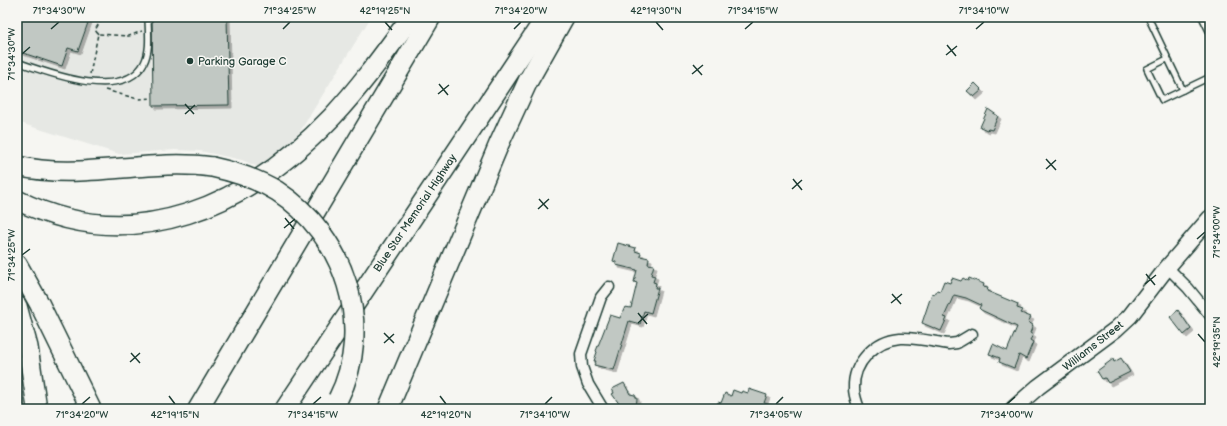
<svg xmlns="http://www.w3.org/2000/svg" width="1227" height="426" font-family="'Balsamiq Sans',sans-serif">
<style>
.built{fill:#e6e8e4}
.building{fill:#c1c8c3;stroke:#1f3d34;filter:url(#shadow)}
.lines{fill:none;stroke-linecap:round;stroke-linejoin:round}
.lane-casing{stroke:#1f3d34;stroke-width:8}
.street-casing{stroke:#1f3d34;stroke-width:13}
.secondary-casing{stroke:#1f3d34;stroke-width:18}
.highway-casing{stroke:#1f3d34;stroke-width:22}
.path{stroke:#1f3d34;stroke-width:1.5;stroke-dasharray:4 3;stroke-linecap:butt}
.lane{stroke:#f6f6f2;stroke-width:5}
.street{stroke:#f6f6f2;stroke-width:10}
.secondary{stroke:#f6f6f2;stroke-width:15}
.highway{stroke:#f6f6f2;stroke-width:19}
.highway-bridge-casing{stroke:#1f3d34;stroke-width:22;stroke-linecap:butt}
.highway-bridge{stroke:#f6f6f2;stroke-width:19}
.ticks{fill:none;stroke:#1f3d34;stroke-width:1.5}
.poi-dot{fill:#1f3d34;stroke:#f6f6f2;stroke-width:1.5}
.labels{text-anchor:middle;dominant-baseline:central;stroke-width:3;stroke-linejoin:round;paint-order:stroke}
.poi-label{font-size:11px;fill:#1f3d34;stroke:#f6f6f2;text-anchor:start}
.street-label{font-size:11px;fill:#1f3d34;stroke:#f6f6f2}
.neatline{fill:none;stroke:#1f3d34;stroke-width:1.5}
.ticks-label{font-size:10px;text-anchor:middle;fill:#1f3d34}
</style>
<defs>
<filter id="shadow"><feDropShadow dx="3" dy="3" stdDeviation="0" flood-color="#0004"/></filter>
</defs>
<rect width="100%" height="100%" fill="#f6f6f2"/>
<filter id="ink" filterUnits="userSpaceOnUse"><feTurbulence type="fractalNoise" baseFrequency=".025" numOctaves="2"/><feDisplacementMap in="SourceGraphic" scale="8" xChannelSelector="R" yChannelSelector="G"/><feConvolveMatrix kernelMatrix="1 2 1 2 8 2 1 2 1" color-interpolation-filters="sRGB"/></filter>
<g filter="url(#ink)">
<!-- built -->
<polygon class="built" points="17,17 371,17 294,141 263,169 242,160 200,151 175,150 119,154 17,122"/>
<!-- building -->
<g class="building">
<polygon points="17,17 90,17 78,51 68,48 62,66 17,51"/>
<polygon points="152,17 227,17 229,105 153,106"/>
<polygon points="975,83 982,90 974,97 967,91"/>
<polygon points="988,109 998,116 992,130 988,129 987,130 980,127"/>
<polygon points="618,243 636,248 635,251 641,253 640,256 649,258 648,264 654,265 651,275 655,276 653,282 656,283 655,288 658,288 651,313 644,311 640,324 629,321 614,370 594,365 596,361 594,361 597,352 596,351 610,315 620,318 625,307 631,308 637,283 634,282 637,270 616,265 616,262 613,261"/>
<polygon points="952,278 961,281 963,278 968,281 969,278 984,284 983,287 988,288 987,291 1018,304 1017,308 1023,310 1021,313 1031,317 1028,322 1033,325 1030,333 1033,335 1030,340 1033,342 1026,359 1019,355 1014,368 999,362 1000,358 989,354 993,344 1007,351 1017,327 981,310 979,308 981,305 966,298 954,295 944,317 947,318 941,331 922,323 932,293 935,294 937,290 940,291 944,281 950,283"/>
<polygon points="1178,310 1191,329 1184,335 1170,317"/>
<polygon points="1121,358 1130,372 1108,383 1105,378 1102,379 1097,371 1113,359 1114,362"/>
<polygon points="624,383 630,394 635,395 637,399 636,407 632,409 623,409 612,394 614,393 612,389"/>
<polygon points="749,389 767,395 764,403 779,407 779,409 716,409 718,402 721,403 725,393 731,396 733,390 741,393 742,391 748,393"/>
</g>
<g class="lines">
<defs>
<g id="lane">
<polyline points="1148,17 1183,90"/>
<polyline points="1202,17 1210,33"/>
<polyline points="1167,59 1147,69 1162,100 1210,77"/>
<path d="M17,62c31,11 107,40 127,1 7,-14 4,-31 4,-46"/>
</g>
<g id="street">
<polyline points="1167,267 1188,288 1210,315"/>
<polyline points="603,409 588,384 582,367 581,354 601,297 609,287"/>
<path d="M859,409c-2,-7 -5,-13 -5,-21 -1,-25 21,-48 46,-50 16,-1 34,4 49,6l8,-1 15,-9"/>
</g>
<polyline id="secondary" points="1013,409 1038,387 1116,329 1130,316 1166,269 1210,218"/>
<g id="highway">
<path d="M17,166c64,15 130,-8 195,1"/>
<path d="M17,200c118,59 231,5 315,-83 29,-31 54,-66 79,-100"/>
<polyline points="17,264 39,303 91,409"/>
<polyline points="17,306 28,347 37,409"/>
<polyline points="198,409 431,17"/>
<polyline points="285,409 546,17"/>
<polyline points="388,409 499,144 528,81 564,17"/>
</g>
</defs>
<!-- lane casing -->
<use href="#lane" class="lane-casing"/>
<!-- street casing -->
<use href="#street" class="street-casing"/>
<!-- secondary casing -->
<use href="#secondary" class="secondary-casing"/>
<!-- highway casing -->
<use href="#highway" class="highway-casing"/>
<!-- path -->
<g class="path">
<polyline points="98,34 95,30 103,17"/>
<polyline points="90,74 98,34 129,36 142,31"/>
<polyline points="105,90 138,99 152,98"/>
</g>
<!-- lane -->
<use href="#lane" class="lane"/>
<!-- street -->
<use href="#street" class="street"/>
<!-- secondary -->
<use href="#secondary" class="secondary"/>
<!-- highway -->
<use href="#highway" class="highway"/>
<defs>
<path id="highway-bridge" d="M212,167c23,5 45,12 65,24 68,44 98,135 61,208"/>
</defs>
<!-- highway-bridge casing -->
<use href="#highway-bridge" class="highway-bridge-casing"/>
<!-- highway-bridge -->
<use href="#highway-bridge" class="highway-bridge"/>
</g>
</g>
<!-- ticks -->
<path class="ticks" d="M385,22l7,8M656,22l7,8M51,29l8,-7M283,29l7,-7M514,29l7,-7M745,29l8,-7M976,29l8,-7M947,45l9,11M22,54l8,-7M946,55l11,-9M693,65l9,10M692,74l11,-9M439,84l9,11M438,94l11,-9M185,104l9,10M185,114l10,-9M1046,159l10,11M1046,169l10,-9M793,179l9,11M792,189l10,-9M539,199l9,10M538,209l11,-10M285,218l9,11M284,228l11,-9M1197,239l8,-7M22,255l8,-6M1146,274l9,11M1145,284l11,-9M892,294l9,10M891,303l11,-9M638,313l9,11M638,323l10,-9M384,333l10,10M1198,334l7,8M384,343l10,-9M131,353l9,10M130,362l10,-9M169,396l6,8M440,396l6,8M82,404l8,-7M313,404l8,-7M545,404l7,-7M776,404l7,-7M1007,404l8,-7"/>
<!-- markers -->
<circle class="poi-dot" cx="190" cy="61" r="4"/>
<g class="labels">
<!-- poi labels -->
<g class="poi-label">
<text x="198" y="61">Parking Garage C</text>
</g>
<!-- street labels -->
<g class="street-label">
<text transform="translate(415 213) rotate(-56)">Blue Star Memorial Highway</text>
<text transform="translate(1093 346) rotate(-38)">Williams Street</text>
</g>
</g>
<!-- margin -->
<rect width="1227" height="426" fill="none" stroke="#f6f6f2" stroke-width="44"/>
<rect x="22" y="22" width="1183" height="382" class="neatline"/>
<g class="ticks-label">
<text x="59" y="14">71°34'30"W</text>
<text x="290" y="14">71°34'25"W</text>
<text x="385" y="14">42°19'25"N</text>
<text x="521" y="14">71°34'20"W</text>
<text x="656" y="14">42°19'30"N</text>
<text x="753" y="14">71°34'15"W</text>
<text x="984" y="14">71°34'10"W</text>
<text transform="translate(11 54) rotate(-90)" y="4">71°34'30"W</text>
<text transform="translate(1216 232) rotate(-90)" y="4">71°34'00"W</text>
<text transform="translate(11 255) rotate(-90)" y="4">71°34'25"W</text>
<text transform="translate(1216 342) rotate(-90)" y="4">42°19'35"N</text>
<text x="82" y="418">71°34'20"W</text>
<text x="175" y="418">42°19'15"N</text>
<text x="313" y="418">71°34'15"W</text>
<text x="446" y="418">42°19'20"N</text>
<text x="545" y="418">71°34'10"W</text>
<text x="776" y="418">71°34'05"W</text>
<text x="1007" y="418">71°34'00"W</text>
</g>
</svg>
